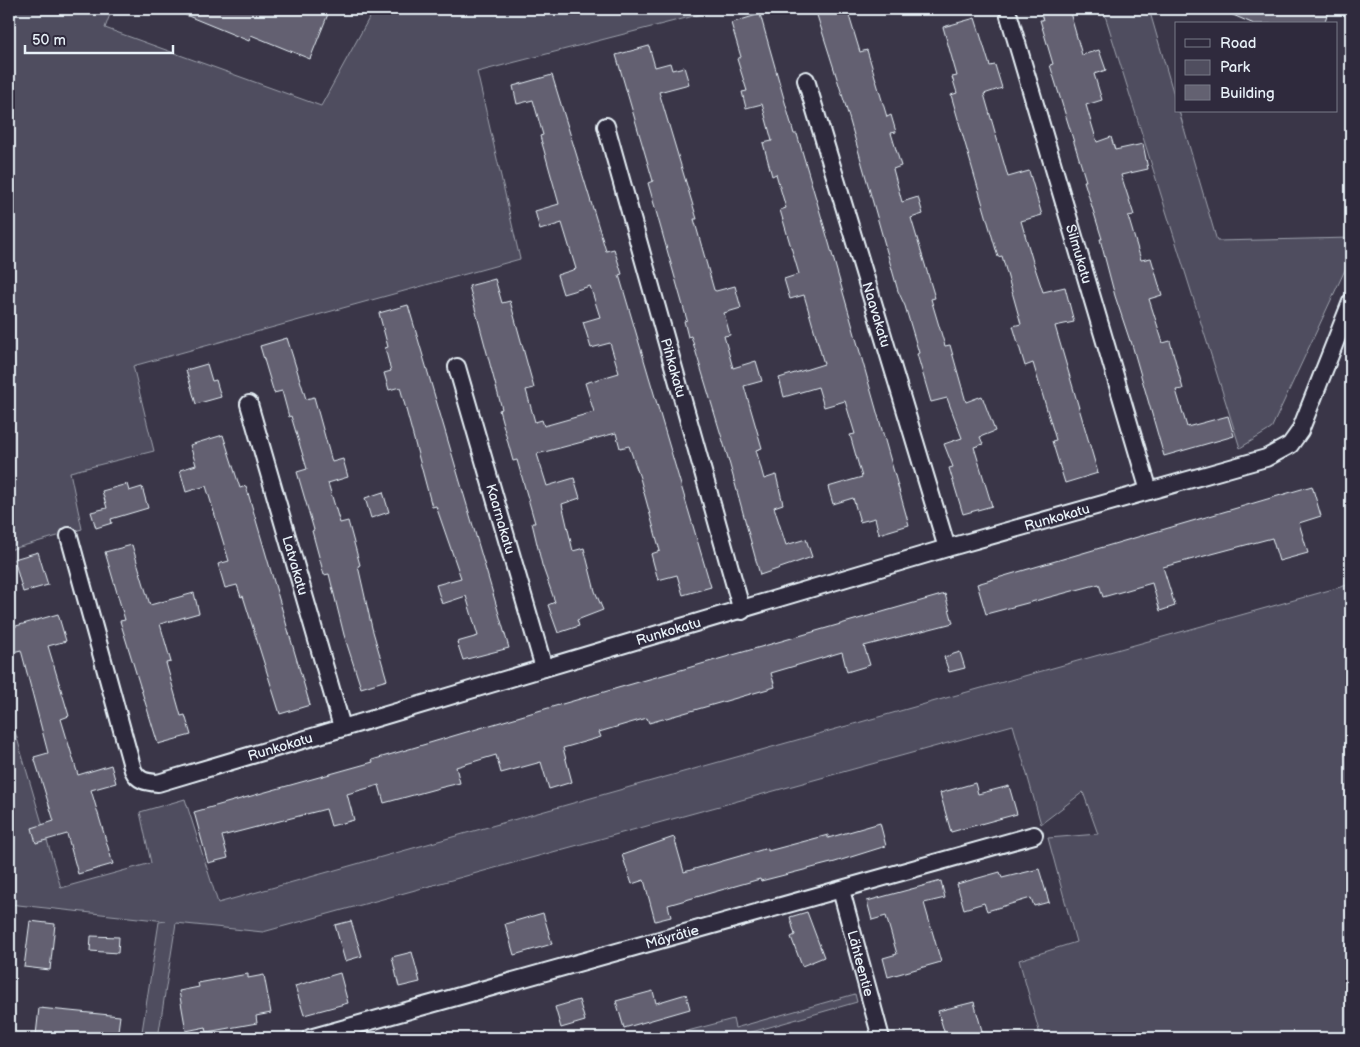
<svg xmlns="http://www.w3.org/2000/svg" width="1360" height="1047" font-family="'Balsamiq Sans',sans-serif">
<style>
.green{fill:#504e5f;stroke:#9ca0ac}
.building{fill:#636171;stroke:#e8f1f8}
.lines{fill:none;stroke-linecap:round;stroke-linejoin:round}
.street-casing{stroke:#e8f1f8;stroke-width:20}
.street{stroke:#2f2a3d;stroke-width:16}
.labels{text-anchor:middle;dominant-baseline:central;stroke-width:5;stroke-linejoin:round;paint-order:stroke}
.street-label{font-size:14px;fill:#e8f1f8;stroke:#2f2a3d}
</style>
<rect width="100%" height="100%" fill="#3a3648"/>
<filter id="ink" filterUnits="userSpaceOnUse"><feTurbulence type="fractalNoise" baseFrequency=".02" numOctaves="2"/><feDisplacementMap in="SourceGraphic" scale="10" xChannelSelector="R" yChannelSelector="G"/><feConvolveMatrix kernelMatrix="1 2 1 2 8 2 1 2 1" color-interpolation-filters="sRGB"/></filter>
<g filter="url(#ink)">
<!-- green -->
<g class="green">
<polygon points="9,9 112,9 105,28 321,106 374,9 721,9 477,72 520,259 133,366 154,451 70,472 82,529 9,550"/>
<polygon points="1103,9 1149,9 1176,102 1176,111 1179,111 1217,241 1351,238 1351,257 1271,429 1240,448"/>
<polygon points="1351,584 1351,1038 1041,1038 1019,960 1076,942 1048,838 1098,834 1083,792 1041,824 1013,725 263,932 176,923 158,1038 141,1038 159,922 166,921 9,904 9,711 61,888 151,863 140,812 185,799 218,903"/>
<polygon points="855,994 857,1002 738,1036 738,1038 661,1038 733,1019 735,1028"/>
</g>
<!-- building -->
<g class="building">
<polygon points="171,9 330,9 310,59 251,35 249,41"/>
<polygon points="815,9 847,9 860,52 867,50 887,117 891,115 896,132 891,133 901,166 893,169 902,202 918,197 923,214 911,218 935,298 931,299 945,346 950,345 966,402 982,396 995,431 980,437 983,444 974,447 992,506 963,514 949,468 953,467 944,444 962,438 947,398 931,402 917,354 919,353 905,306 898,291 846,107"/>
<polygon points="1039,9 1069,9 1082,55 1099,50 1106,70 1094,74 1102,100 1086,105 1097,142 1111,137 1115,150 1143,144 1148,169 1121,175 1134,215 1128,216 1141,260 1151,258 1162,295 1149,299 1163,343 1170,341 1183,389 1176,390 1187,427 1228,416 1234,436 1164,456 1131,341 1130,341 1115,296 1100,239 1102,239 1084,181 1086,181 1050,65 1053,64 1040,20 1043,20"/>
<polygon points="1219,9 1329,9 1324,24 1254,24"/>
<polygon points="760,14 794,134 797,134 829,243 909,525 879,534 875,518 860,522 853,498 833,504 828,487 862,477 850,435 855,434 845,401 824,407 818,387 784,397 779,378 824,364 804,295 790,299 784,279 799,274 780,210 786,208 776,174 772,176 763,143 772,141 762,104 746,108 742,92 747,91 737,59 741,57 731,23"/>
<polygon points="975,18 990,66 995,65 1002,88 984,94 1008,177 1029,171 1042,215 1021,221 1033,262 1043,292 1065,287 1074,322 1055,326 1098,473 1065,483 1052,441 1056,440 1033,363 1025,366 1013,326 1021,324 1002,256 998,257 951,95 957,93 952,77 957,76 943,27"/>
<polygon points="649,46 655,67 670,63 672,70 684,67 689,84 659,92 697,219 694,219 714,290 716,291 735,286 741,308 724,313 730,335 724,336 733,368 756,361 762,381 744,386 762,448 756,450 764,479 776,475 783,504 774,507 786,545 806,539 812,557 760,575 728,458 691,336 688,337 684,321 687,320 648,183 653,181 616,55"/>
<polygon points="552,75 606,251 614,249 622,274 619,275 711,587 683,595 677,575 658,580 651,554 660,551 640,478 629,446 620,448 616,433 537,454 547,486 574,478 580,498 562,504 573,551 584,548 595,591 603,610 577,620 579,626 558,633 548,605 555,602 542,565 532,523 535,523 517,460 513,461 499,410 502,409 469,286 495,279 502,303 510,301 534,388 526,390 535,422 542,420 544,426 594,412 585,383 619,373 610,343 591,348 583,322 600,317 590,286 563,294 557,275 576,269 562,223 540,230 535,211 559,204 540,136 543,135 533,100 517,104 513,86"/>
<polygon points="408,305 509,648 463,660 457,642 478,636 466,596 442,604 436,585 461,578 436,506 432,507 400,387 389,390 384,373 391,371 385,348 388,347 379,313"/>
<polygon points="287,338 306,399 314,397 332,462 343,459 348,477 328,483 340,523 348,521 360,565 358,566 372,628 387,680 361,688 344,635 329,574 324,575 312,531 314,530 297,472 307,469 291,416 289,417 282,391 274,393 260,346"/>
<polygon points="207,364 212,381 216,380 221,397 196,404 186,370"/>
<polygon points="223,435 240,488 246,486 310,705 280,714 243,596 241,597 237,585 225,588 218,564 229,561 206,486 186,492 180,470 196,465 190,445"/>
<polygon points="127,484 129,491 142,487 148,508 111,519 112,523 96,528 91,512 107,508 102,491"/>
<polygon points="1312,486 1321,516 1299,523 1308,553 1279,561 1272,538 1163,567 1175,606 1160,611 1152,583 1103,597 1099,584 986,614 977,584"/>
<polygon points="383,492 389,512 371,518 365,498"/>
<polygon points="132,545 150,605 194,593 199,613 160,624 171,662 166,663 181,716 185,715 191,735 158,744 120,621 125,620 105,552"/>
<polygon points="38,552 48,585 23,592 14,559"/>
<polygon points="945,594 953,623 864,646 870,665 847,672 842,652 771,673 775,687 649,723 647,718 599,732 601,737 563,748 572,782 549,789 541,762 501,773 496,755 456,767 460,783 439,788 384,803 379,785 347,794 354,820 331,826 326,809 222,836 228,858 208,863 194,812 373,762 372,760 531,713"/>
<polygon points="58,614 66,641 48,646 69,716 61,719 78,775 111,765 116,783 91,790 113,864 78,874 67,834 36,843 32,828 54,821 34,757 48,753 21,650 13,652 9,639 9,628"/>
<polygon points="960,652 965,668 949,672 944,657"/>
<polygon points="975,783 978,794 1009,786 1017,814 951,832 940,793"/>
<polygon points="880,823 886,846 835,862 761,881 760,879 668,905 671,917 655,921 644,880 632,884 622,855 674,837 684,872 768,848 768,851 828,835 828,838"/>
<polygon points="1039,869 1049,902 1034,906 1031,898 987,911 984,903 964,909 957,884 1000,872 1002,878"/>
<polygon points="941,881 945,898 924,903 941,962 888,977 883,958 897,954 886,916 872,920 867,901"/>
<polygon points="807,912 824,957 802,966 791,937 795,935 790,917"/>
<polygon points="543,913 552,944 514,955 505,924"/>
<polygon points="30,921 55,924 50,970 24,967"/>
<polygon points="351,921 362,956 345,961 335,925"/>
<polygon points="91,936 119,937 118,953 90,951"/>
<polygon points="412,952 420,982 399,987 392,957"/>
<polygon points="340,973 348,1003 304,1015 295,986"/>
<polygon points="248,974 248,978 264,975 271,1013 256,1016 257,1023 207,1032 206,1027 186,1031 179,991 199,987 198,983"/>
<polygon points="653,991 656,1003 686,994 690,1009 624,1028 616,1001"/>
<polygon points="579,1000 585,1021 561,1028 555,1007"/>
<polygon points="974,1002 984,1038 946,1038 938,1011"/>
<polygon points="39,1008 120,1016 117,1038 64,1038 36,1035"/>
</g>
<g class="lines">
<defs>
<g id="street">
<path id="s1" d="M1009,16l140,475"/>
<path id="s2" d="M806,80l141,468"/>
<path id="s3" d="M606,126l136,485"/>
<path id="s4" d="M457,367l87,301"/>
<path id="s5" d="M249,404l93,323"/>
<path id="s6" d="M69,536l64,234c5,11 13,12 25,13l789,-235 319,-90 24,-13 10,-14 51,-129"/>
<path id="s7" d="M841,890l40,148"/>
<path id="s8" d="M310,1038l724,-203"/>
</g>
</defs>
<!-- street casing -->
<use href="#street" class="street-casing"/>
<!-- street -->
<use href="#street" class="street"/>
</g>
</g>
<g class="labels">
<!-- street labels -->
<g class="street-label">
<text stroke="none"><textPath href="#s1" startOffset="248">Silmukatu</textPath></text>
<text stroke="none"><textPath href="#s2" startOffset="245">Naavakatu</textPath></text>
<text stroke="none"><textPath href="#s3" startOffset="251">Pihkakatu</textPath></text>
<text stroke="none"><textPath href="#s6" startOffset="1210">Runkokatu</textPath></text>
<text stroke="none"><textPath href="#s4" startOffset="158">Kaarnakatu</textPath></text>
<text stroke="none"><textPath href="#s5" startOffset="168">Latvakatu</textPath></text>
<text stroke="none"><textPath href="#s6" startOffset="805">Runkokatu</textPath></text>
<text stroke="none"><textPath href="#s6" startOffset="400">Runkokatu</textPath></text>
<text stroke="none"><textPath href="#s8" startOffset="376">Mäyrätie</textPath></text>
<text stroke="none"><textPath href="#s7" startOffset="76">Lähteentie</textPath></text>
</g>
</g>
<!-- margin -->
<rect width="1360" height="1047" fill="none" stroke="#2f2a3d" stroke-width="30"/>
<rect x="15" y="15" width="1330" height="1017" fill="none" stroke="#e8f1f8" stroke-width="2" filter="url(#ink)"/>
<!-- legend -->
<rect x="1175" y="22" width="162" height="90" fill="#2f2a3d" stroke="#797a88"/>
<rect x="1185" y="39" width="25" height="8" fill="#2f2a3d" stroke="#797a88"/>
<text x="1220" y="48" font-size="15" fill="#e8f1f8">Road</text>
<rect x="1185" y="60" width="25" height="15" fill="#504e5f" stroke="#797a88"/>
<text x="1220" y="72" font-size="15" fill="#e8f1f8">Park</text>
<rect x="1185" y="85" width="25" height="15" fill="#636171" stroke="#797a88"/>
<text x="1220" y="98" font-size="15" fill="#e8f1f8">Building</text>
<!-- scale -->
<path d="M25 45v8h148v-8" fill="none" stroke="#e8f1f8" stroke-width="2.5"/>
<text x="32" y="45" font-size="15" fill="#e8f1f8" stroke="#2f2a3d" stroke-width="4" paint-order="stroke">50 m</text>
</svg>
